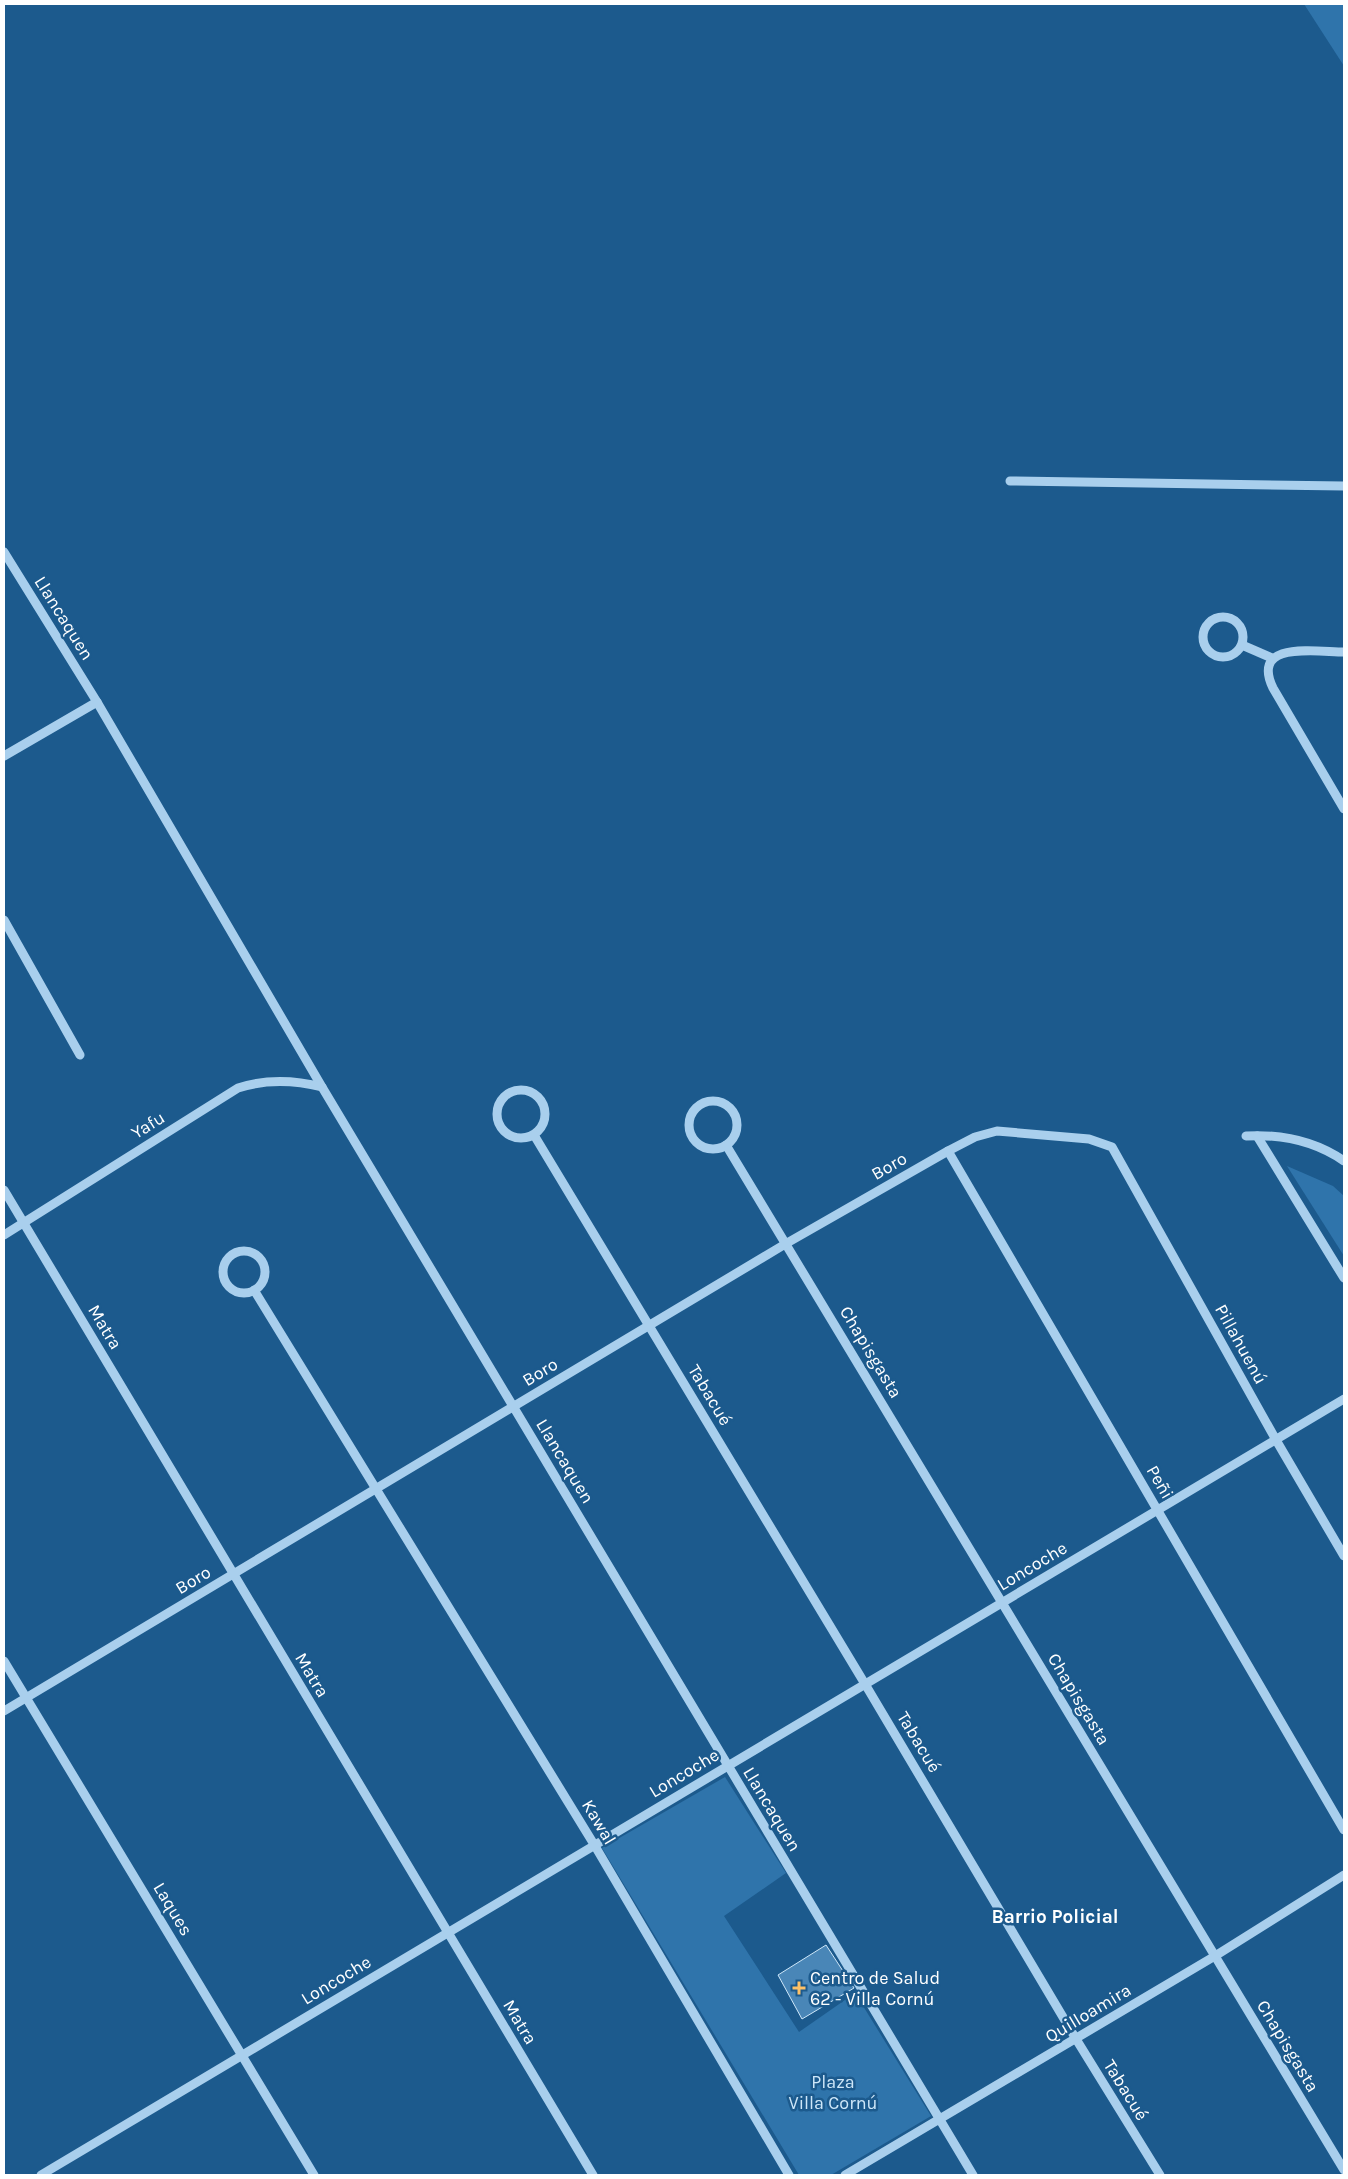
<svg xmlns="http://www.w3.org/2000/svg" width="1348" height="2179" font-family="Karla,sans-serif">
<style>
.green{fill:#2f74ab}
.building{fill:#4986b7;stroke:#cee7f9}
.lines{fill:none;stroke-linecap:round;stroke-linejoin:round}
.minor{stroke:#a9cfed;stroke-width:9}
.poi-dot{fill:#fdc167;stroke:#1c5a8d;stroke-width:2}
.labels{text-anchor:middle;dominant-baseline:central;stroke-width:5;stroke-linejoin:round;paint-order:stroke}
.street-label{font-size:18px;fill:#fff;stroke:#1c5a8d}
.poi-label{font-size:18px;fill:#fff;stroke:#1c5a8d;text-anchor:start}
.park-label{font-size:18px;fill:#cee7f9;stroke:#1c5a8d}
.neighbourhood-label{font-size:19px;font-weight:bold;fill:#fff;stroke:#1c5a8d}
</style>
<rect width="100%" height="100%" fill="#1c5a8d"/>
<!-- green -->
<g class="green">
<polygon points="1304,4 1344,4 1344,66"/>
<polygon points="1287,1166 1333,1186 1344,1196 1344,1256"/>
<polygon points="725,1777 786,1873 724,1916 799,2032 855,1993 931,2116 831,2175 799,2175 602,1848"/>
</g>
<!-- building -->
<polygon class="building" points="826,1945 854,1988 802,2019 778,1975"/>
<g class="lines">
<!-- minor -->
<g class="minor">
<polyline points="1010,481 1344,486"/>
<polyline points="4,552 97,702 322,1087 973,2175"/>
<circle cx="1223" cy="637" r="20"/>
<polyline points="1242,645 1272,658"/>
<path d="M1344,652c-27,0 -94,-12 -71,36l71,121"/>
<polyline points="4,756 97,702"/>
<polyline points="4,920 80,1055"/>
<circle cx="521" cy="1114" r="24"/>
<circle cx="713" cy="1125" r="24"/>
<polyline points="534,1135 865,1684 1076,2039 1160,2175"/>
<path d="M1246,1136c35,-2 69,5 98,25"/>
<polyline points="1257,1136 1344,1278"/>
<polyline points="726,1145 1344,2170"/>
<polyline points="948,1151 1344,1830"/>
<polyline points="4,1190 593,2175"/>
<path d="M4,1235l234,-147c28,-9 56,-8 84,-1"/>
<circle cx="244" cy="1272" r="21"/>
<polyline points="254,1290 595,1846 789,2175"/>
<polyline points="4,1661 314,2175"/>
<polyline points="4,1711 787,1243 948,1151 975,1137 997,1131 1089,1139 1112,1147 1276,1440 1344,1556"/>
<polyline points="41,2175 1344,1399"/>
<polyline points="845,2175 1215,1956 1344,1875"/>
</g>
</g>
<!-- markers -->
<path class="poi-dot" d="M796.5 1980.5h5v5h5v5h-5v5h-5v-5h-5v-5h5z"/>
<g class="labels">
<!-- street labels -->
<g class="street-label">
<text transform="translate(64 618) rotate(58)">Llancaquen</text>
<text transform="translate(148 1125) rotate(-32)">Yafu</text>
<text transform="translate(889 1166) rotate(-30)">Boro</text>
<text transform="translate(105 1327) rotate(59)">Matra</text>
<text transform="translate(1241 1344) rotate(61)">Pillahuenú</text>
<text transform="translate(871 1352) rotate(59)">Chapisgasta</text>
<text transform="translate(540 1372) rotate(-31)">Boro</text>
<text transform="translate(710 1395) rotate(59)">Tabacué</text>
<text transform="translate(565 1461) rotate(59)">Llancaquen</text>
<text transform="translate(1160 1482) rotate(60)">Peñi</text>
<text transform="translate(1032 1566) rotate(-31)">Loncoche</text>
<text transform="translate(193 1580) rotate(-31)">Boro</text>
<text transform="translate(312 1675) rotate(59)">Matra</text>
<text transform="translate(1079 1699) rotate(59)">Chapisgasta</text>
<text transform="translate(919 1742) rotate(59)">Tabacué</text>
<text transform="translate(684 1773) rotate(-31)">Loncoche</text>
<text transform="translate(772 1809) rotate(59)">Llancaquen</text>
<text transform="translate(599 1822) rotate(59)">Kawal</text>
<text transform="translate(173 1909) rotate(59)">Laques</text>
<text transform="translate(336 1980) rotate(-31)">Loncoche</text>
<text transform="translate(1088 2013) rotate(-31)">Quilloamira</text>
<text transform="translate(520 2022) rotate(59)">Matra</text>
<text transform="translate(1288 2046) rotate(59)">Chapisgasta</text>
<text transform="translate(1126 2090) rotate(58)">Tabacué</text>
</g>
<!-- poi labels -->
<g class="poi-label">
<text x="810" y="1978">Centro de Salud<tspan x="810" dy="21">62 - Villa Cornú</tspan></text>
</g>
<!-- park labels -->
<g class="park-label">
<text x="833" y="2082">Plaza<tspan x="833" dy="21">Villa Cornú</tspan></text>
</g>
<!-- neighbourhood labels -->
<g class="neighbourhood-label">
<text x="1055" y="1917">Barrio Policial</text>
</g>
</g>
<!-- border -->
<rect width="1348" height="2179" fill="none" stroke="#ffffff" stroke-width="10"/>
</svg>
